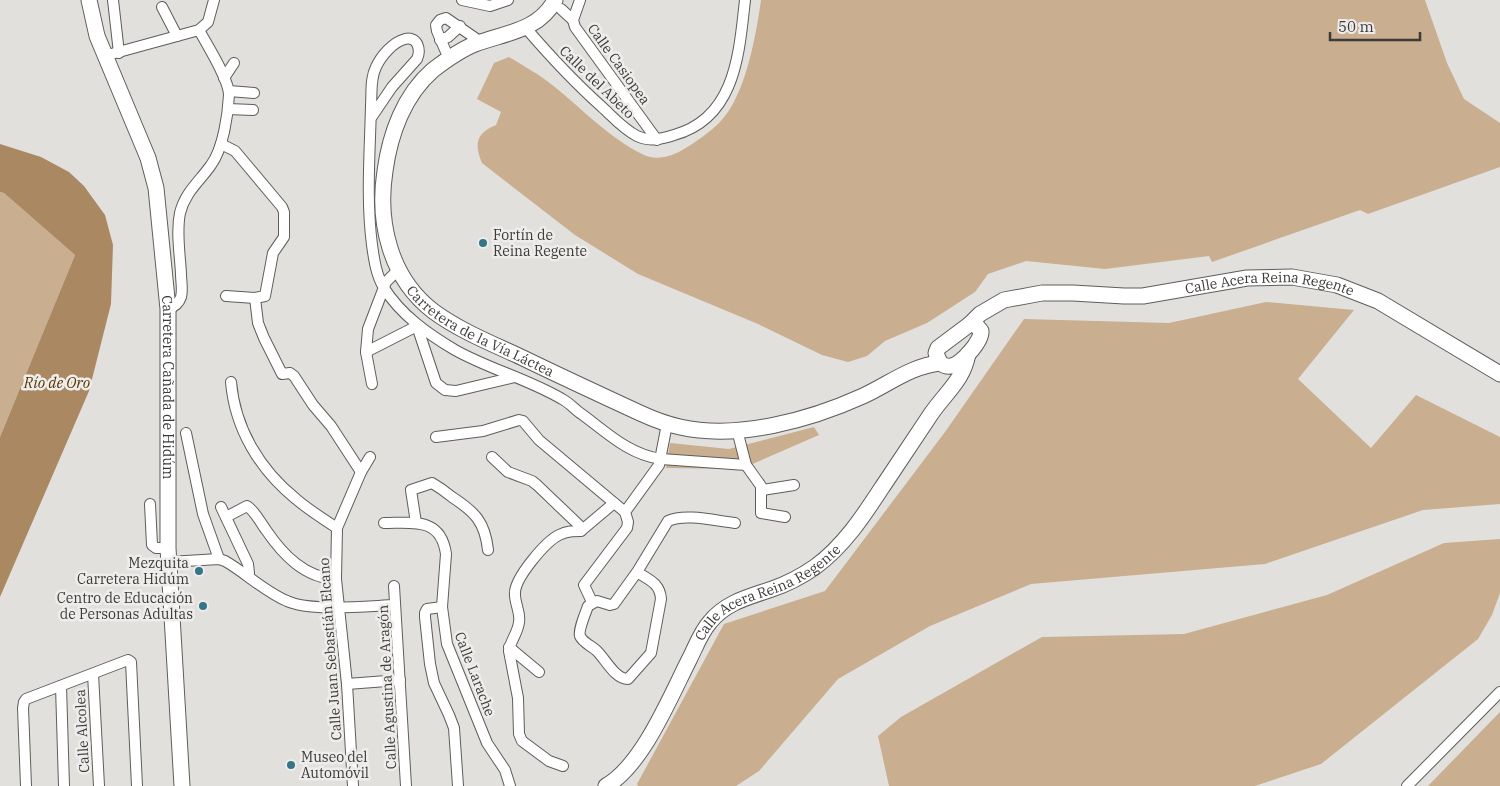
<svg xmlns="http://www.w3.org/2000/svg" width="1500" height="786" font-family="'IBM Plex Serif',serif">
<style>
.green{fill:#c9ae8f}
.water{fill:#aa8962}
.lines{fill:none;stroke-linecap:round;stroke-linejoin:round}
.street-casing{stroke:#5f5d5b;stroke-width:12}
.secondary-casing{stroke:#5f5d5b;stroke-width:17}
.street{stroke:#fff;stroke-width:10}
.secondary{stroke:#fff;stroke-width:15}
.poi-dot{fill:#347588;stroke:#efedeb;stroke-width:2}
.labels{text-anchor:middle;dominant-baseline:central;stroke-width:5;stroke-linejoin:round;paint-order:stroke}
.street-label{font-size:14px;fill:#3c3b3a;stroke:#efedeb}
.poi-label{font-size:14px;fill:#3c3b3a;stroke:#efedeb;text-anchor:start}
.water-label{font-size:15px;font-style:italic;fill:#573501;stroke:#efedeb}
</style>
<rect width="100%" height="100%" fill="#e2e0dd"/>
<!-- green -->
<g class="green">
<path d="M761,0h664l22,63 17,36 36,24v44l-132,47 -8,-4 -148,52 -3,-6 -104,13 -79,-8 -38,13 -13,18 -48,31 -42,18 -18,15 -19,6 -26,-7 -64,-31 -120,-50 -63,-39 -93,-72c-8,-19 -6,-30 14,-38l5,-13 -24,-13 17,-36 15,-6c13,8 26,15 38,24 33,25 60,56 97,74 13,6 29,1 40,-6 12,-7 26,-17 36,-27 26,-27 36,-87 41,-122z"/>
<polygon points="0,192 4,193 75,255 0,437"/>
<polygon points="1266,302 1354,310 1298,379 1371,448 1416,395 1500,437 1500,504 1423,510 1265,564 1031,584 930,626 838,679 759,771 736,786 638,786 637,784 724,624 825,591 945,432 1024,319 1169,323"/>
<polygon points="814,427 819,435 741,469 666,468 670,443 729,449"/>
<polygon points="1500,539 1500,593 1492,615 1478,639 1321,764 1255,786 889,786 878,736 901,717 1042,637 1184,634 1327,595 1444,543"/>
<polygon points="1500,712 1500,786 1428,786"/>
</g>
<!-- water -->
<polygon class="water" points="0,144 41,157 69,172 84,186 105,215 113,245 111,304 89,391 0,597 0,437 75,255 4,193 0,192"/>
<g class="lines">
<defs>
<g id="street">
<polyline points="113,0 119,53"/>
<polyline points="462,0 490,6 508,0"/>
<polyline points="580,0 573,20 575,27 657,140"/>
<polyline points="162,7 177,36"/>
<polyline points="561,9 573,20"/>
<path d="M525,27c24,28 49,55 77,80 11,10 21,22 35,29 12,6 25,3 37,-1 62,-17 65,-82 71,-135"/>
<polyline points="440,40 448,37 460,26"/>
<polyline points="104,56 199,30 208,22 214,0"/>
<polyline points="449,59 437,31 436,25 440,20 446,18 481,42"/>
<polyline points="224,78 234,63"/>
<polyline points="229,91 254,93"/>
<polyline points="228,109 253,110"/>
<path d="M371,118l21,-31 25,-28c4,-9 1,-23 -12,-20 -12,3 -24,17 -29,28 -6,12 -4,25 -5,38 -1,47 -5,93 1,140 2,14 4,30 12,43 17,27 44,46 71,62 34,19 73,29 107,49 8,4 13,11 21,16 24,18 47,40 78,44l85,6"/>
<polyline points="221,144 235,151 282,207 284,212 284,237 273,253 265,296 255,298 226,296"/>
<polyline points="255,298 258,323 264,338 282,374 290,373 294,376 313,405 331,426 361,472"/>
<path d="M168,309c6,-2 11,-6 13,-12 2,-7 0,-16 0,-23 -1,-20 -5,-42 -1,-61 5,-21 20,-32 31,-48 12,-16 17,-50 18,-70 0,-16 -22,-50 -30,-65"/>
<polyline points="366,352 417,326 436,383 445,390 456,391 515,377"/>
<path d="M231,382c4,47 29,88 65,117 13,11 27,20 41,29"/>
<polyline points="372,384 366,352 368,329 386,282 399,269"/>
<polyline points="737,430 746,465 761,486 761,513 785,517"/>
<polyline points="186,433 203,514 219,559"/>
<polyline points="436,437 483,431 519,420 523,421 539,440 625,512"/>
<path d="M492,457l16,15 24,9 5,4 45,43 -1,3c-8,0 -14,0 -22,4 -14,7 -43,42 -44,57 -1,11 6,20 4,30 -1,11 -9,19 -10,29l9,47 1,36 3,7 27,20 14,5"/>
<polyline points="762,490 794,485"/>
<polyline points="150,504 152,545 156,548 168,548"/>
<polyline points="221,507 248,564 249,573 247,575"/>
<path d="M226,517l21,-11c8,5 13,16 19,24 17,25 39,48 70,49"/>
<path d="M384,523c29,0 57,-6 62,31l-4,53 5,37 40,99 18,27 5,16"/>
<path d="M416,523l-5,-33 21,-7c7,4 14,9 20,14 23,15 33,25 36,53"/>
<polyline points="582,530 614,503"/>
<path d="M169,562l50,-3 6,2c21,12 40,31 62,40 24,11 81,5 108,4"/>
<path d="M637,572l-23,32 -4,1 -13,-4 -9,5c-2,6 -10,24 -8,30 2,6 13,11 17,15 9,9 18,28 31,28l23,-26 10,-54c-1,-16 -12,-19 -24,-27l31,-51c17,-8 48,0 67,2"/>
<polyline points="394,586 406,786"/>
<polyline points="592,602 584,585 627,528 628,522 625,512 659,465 667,424"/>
<polyline points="442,607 427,609 425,613 425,617 430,664 434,683 449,715 454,728 458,786"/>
<polyline points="509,647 539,672"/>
<polyline points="93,674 99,786"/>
<polyline points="347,684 400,680"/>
<polyline points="61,686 64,786"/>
<polyline points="26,786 23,708 24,702 26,699 128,660 131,662 137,786"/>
<polyline points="353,786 347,684 336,579 337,528 361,472 370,457"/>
<polyline points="1407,786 1500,692"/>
</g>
<g id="secondary">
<path id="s1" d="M89,0l8,36 51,122 8,30 12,121v239l14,238"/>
<path id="s2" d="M555,0c-16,31 -51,33 -80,44 -15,6 -29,16 -42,26 -29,25 -43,64 -48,101 -8,51 5,107 48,140 27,20 60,33 90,47 39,19 78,37 117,55 13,6 26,11 40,14 58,13 130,-7 183,-31 26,-12 48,-30 77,-33"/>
<path id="s3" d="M970,324l10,-10 24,-14 38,-7h31l51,3h19l104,-18 45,-1 45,8 41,16 122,73"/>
<path d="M970,324h5l6,7c1,10 -20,34 -30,35 -4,1 -8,-1 -11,-3l-4,-10 2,-5z"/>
<path id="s4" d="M606,786c37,-21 65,-91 84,-128 6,-12 11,-26 20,-36 16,-20 39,-25 62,-33 15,-5 30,-13 43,-22 29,-21 49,-52 68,-81 16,-24 32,-48 48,-72 15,-22 32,-33 37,-60"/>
</g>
</defs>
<!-- street casing -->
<use href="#street" class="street-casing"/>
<!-- secondary casing -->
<use href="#secondary" class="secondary-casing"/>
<!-- street -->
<use href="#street" class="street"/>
<!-- secondary -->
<use href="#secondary" class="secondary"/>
</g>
<!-- markers -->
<g class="poi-dot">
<circle cx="483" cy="243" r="5"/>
<circle cx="199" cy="571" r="5"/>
<circle cx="203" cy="606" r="5"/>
<circle cx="291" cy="765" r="5"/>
</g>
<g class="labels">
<!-- street labels -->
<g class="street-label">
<text transform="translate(619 64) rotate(54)">Calle Casiopea</text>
<text transform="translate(597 82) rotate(44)">Calle del Abeto</text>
<text stroke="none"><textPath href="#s3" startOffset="310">Calle Acera Reina Regente</textPath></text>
<text stroke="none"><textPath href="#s2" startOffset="464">Carretera de la Vía Láctea</textPath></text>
<text stroke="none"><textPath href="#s1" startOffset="400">Carretera Cañada de Hidúm</textPath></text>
<text stroke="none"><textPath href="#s4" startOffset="261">Calle Acera Reina Regente</textPath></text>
<text transform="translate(330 649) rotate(-94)">Calle Juan Sebastián Elcano</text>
<text transform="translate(475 674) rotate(69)">Calle Larache</text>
<text transform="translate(387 687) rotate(-93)">Calle Agustina de Aragón</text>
<text transform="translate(82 731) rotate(-93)">Calle Alcolea</text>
</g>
<!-- poi labels -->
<g class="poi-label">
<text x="493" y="235">Fortín de<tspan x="493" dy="16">Reina Regente</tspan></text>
<text x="189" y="563" text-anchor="end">Mezquita<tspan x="189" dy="16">Carretera Hidúm</tspan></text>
<text x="193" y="598" text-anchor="end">Centro de Educación<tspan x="193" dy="16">de Personas Adultas</tspan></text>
<text x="301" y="757">Museo del<tspan x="301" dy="16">Automóvil</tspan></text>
</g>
<!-- water labels -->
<g class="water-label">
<text x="57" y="382">Río de Oro</text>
</g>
</g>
<!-- scale -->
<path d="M1330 32v8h90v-8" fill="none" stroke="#3c3b3a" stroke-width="2.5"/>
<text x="1338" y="32" font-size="15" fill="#3c3b3a" stroke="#efedeb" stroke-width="4" paint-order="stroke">50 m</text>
</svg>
